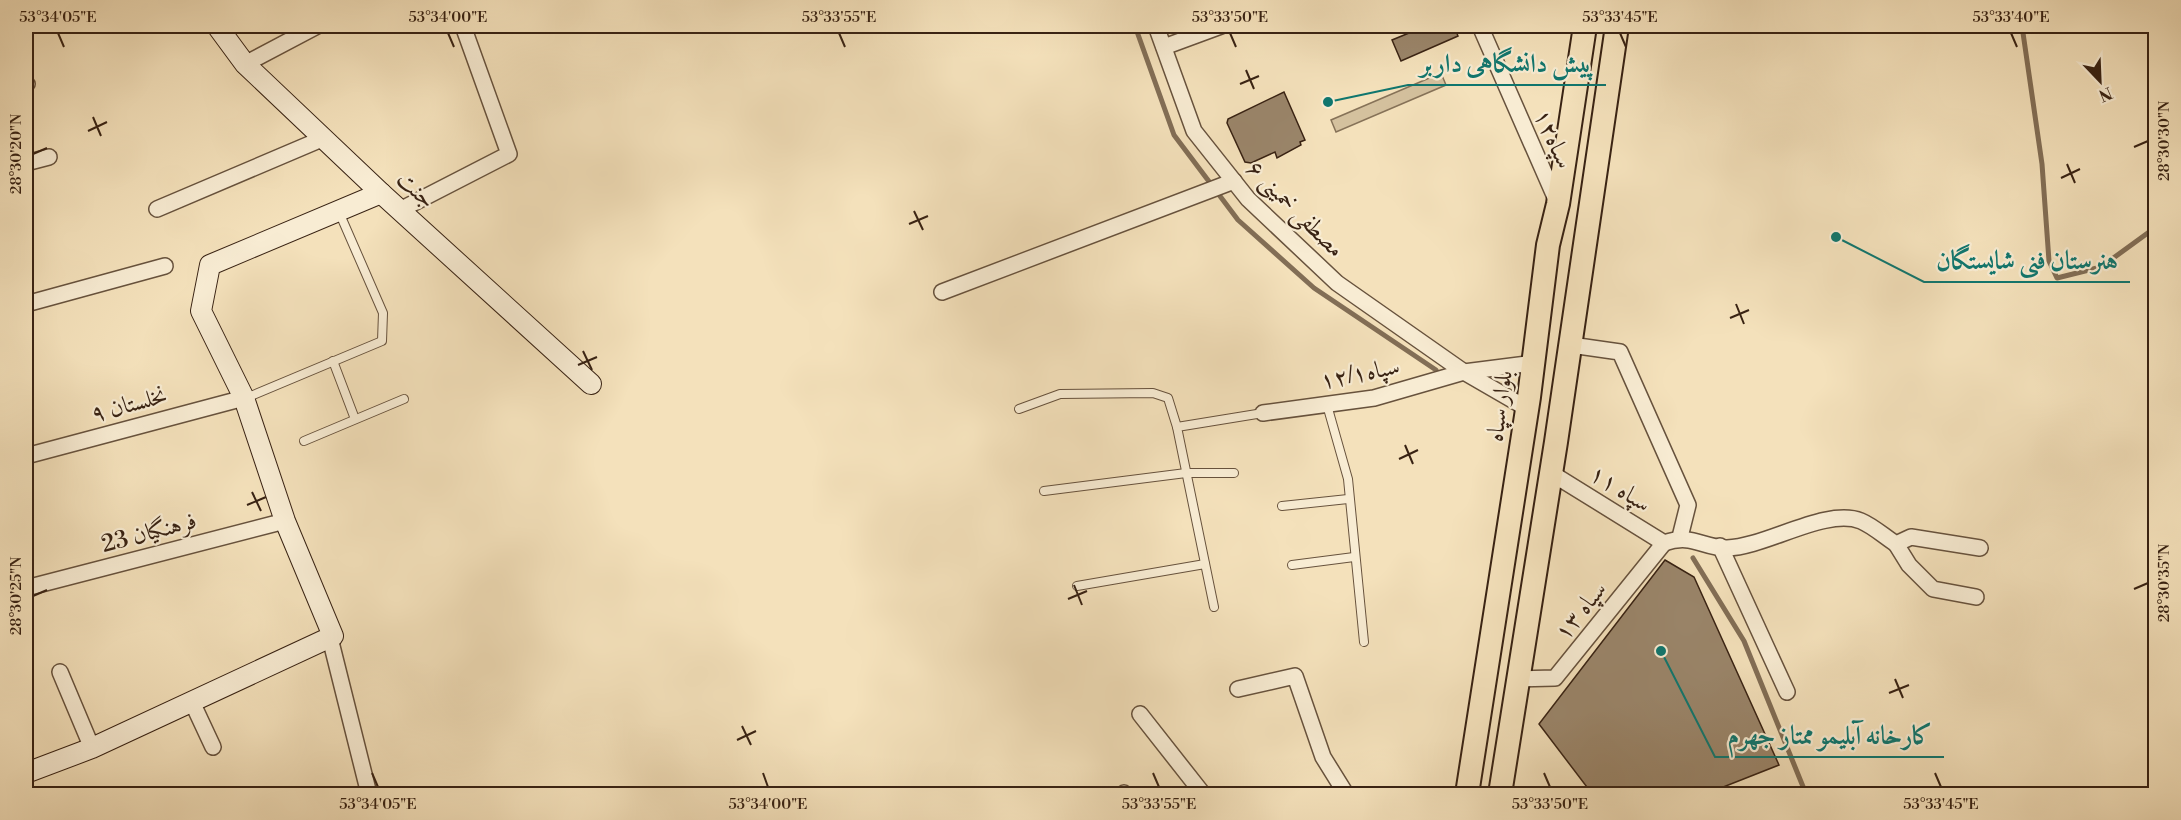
<svg xmlns="http://www.w3.org/2000/svg" width="2181" height="820" font-family="'Libre Bodoni',Amiri,serif">
<style>
.green{fill:#d4c19e;stroke:#867258;stroke-width:1.5}
.lines{fill:none;stroke-linecap:round;stroke-linejoin:round}
.stream{stroke:#826e56;stroke-width:5}
.building{fill:#9a856a;stroke:#382213;stroke-width:1.5}
.lane-casing{stroke:#67523d;stroke-width:10}
.street-casing{stroke:#67523d;stroke-width:18}
.secondary-casing{stroke:#382213;stroke-width:22}
.primary-casing{stroke:#382213;stroke-width:26}
.lane{stroke:#f8ecd3;stroke-width:8}
.street{stroke:#f8ecd3;stroke-width:15}
.secondary{stroke:#f8ecd3;stroke-width:20}
.primary{stroke:#f4e1bb;stroke-width:22}
.ticks{fill:none;stroke:#382213;stroke-width:2}
.labels{text-anchor:middle;dominant-baseline:central;stroke-width:4.5;stroke-linejoin:round;paint-order:stroke}
.street-label{font-size:24px;fill:#382213;stroke:#f8ecd3}
.leader{fill:none;stroke:#0f766e;stroke-width:2}
.callout-dot{fill:#0f766e;stroke:#f8ecd3;stroke-width:2}
.callout-label{font-size:26px;text-anchor:middle;font-weight:bold;fill:#0f766e;stroke:#f8ecd3;stroke-width:4.5;stroke-linejoin:round;paint-order:stroke}
.neatline{fill:none;stroke:#382213;stroke-width:2}
.ticks-label{font-size:15px;text-anchor:middle;fill:#382213}
</style>
<rect width="100%" height="100%" fill="#f4e1bb"/>
<filter id="stains"><feTurbulence type="fractalNoise" baseFrequency=".00333" numOctaves="4"/><feColorMatrix values="0 0 0 0 .2 0 0 0 0 .09 0 0 0 0 .02 0 0 0 .5 -.17"/></filter>
<radialGradient id="worn" r=".72"><stop offset=".6" stop-color="#630" stop-opacity="0"/><stop offset="1" stop-color="#630" stop-opacity=".3"/></radialGradient>
<!-- green -->
<polygon class="green" points="1441,73 1446,85 1336,132 1331,120"/>
<g class="lines">
<!-- stream -->
<g class="stream">
<polyline points="1135,26 1174,135 1238,220 1314,288 1436,370"/>
<polyline points="2022,26 2042,164 2049,261 2057,278 2101,267 2156,227"/>
<polyline points="1693,558 1744,641 1806,794"/>
</g>
</g>
<!-- building -->
<g class="building">
<polygon points="1426,26 1454,26 1458,36 1401,61 1392,40"/>
<polygon points="1284,92 1305,140 1300,142 1301,145 1277,158 1275,152 1251,163 1245,162 1227,123 1228,119"/>
<polygon points="1665,560 1694,577 1779,765 1703,795 1593,795 1539,724"/>
</g>
<g class="lines">
<defs>
<g id="lane">
<polyline points="333,361 355,419"/>
<polyline points="246,398 382,341 383,313 339,212"/>
<polyline points="1327,405 1348,479 1364,642"/>
<polyline points="1019,409 1060,394 1153,393 1168,398 1177,427"/>
<polyline points="304,441 404,399"/>
<polyline points="1044,491 1186,473 1234,473"/>
<polyline points="1282,506 1348,499"/>
<polyline points="1292,565 1354,557"/>
<polyline points="1077,586 1205,564"/>
<polyline points="1214,607 1177,427 1263,413"/>
</g>
<g id="street">
<polyline points="1156,26 1194,131 1248,199 1337,283 1464,372 1528,409"/>
<polyline points="1480,26 1558,204"/>
<polyline points="1164,47 1221,26"/>
<polyline points="245,64 317,26"/>
<polyline points="26,84 27,84"/>
<polyline points="26,163 49,157"/>
<polyline points="157,209 324,138"/>
<polyline points="400,210 509,154 463,26"/>
<polyline points="942,292 1234,181"/>
<polyline points="26,304 165,266"/>
<polyline points="1571,345 1620,352 1688,505 1680,537"/>
<polyline points="1263,413 1374,398 1464,372 1534,363"/>
<polyline points="26,456 244,398"/>
<polyline points="1551,473 1664,543"/>
<path d="M1664,543c29,-10 37,5 63,5 39,-1 99,-41 134,-27 12,5 24,16 35,23l15,-7 69,11"/>
<polyline points="1896,544 1909,565 1933,589 1976,597"/>
<polyline points="1720,546 1787,692"/>
<polyline points="26,588 285,521"/>
<polyline points="330,638 369,794"/>
<polyline points="60,672 92,748"/>
<polyline points="1518,679 1555,678 1664,543"/>
<polyline points="1238,689 1295,676 1323,757 1346,794"/>
<polyline points="192,702 213,747"/>
<polyline points="1140,714 1203,794"/>
<polyline points="1124,793 1125,794"/>
</g>
<g id="secondary">
<polyline points="217,26 245,64 381,193 591,384"/>
<polyline points="26,773 92,748 333,636 285,521 244,398 201,311 210,265 381,193"/>
</g>
<g id="primary">
<polyline points="1467,794 1529,397 1548,245 1558,204 1585,26"/>
<polyline points="1500,794 1556,442 1617,26"/>
</g>
</defs>
<!-- lane casing -->
<use href="#lane" class="lane-casing"/>
<!-- street casing -->
<use href="#street" class="street-casing"/>
<!-- secondary casing -->
<use href="#secondary" class="secondary-casing"/>
<!-- primary casing -->
<use href="#primary" class="primary-casing"/>
<!-- lane -->
<use href="#lane" class="lane"/>
<!-- street -->
<use href="#street" class="street"/>
<!-- secondary -->
<use href="#secondary" class="secondary"/>
<!-- primary -->
<use href="#primary" class="primary"/>
</g>
<!-- ticks -->
<path class="ticks" d="M58,33l6,14M448,33l6,14M839,33l6,14M1230,33l6,14M1620,33l6,14M2011,33l6,14M1246,70l8,19M1240,84l19,-8M93,117l8,19M88,131l19,-9M2134,147l14,-6M33,154l14,-6M2067,164l8,19M2061,178l19,-9M914,211l9,19M909,224l19,-8M1736,304l8,20M1730,318l19,-8M583,351l9,19M578,365l19,-8M1405,445l8,19M1399,459l19,-9M252,492l9,19M247,505l19,-8M1074,585l8,20M2134,589l14,-6M33,596l14,-6M1068,599l19,-8M1895,679l8,19M1889,693l20,-8M742,726l9,19M737,740l19,-9M372,773l6,14M763,773l5,14M1153,773l6,14M1544,773l6,14M1935,773l6,14"/>
<g class="labels">
<!-- street labels -->
<g class="street-label">
<text transform="translate(1553 139) rotate(66)">سپاه۱۲</text>
<text transform="translate(416 190) rotate(43)">جنت</text>
<text transform="translate(1295 209) rotate(45)">مصطفی خمینی ۶</text>
<text transform="translate(1360 374) rotate(-11)">سپاه۱۲/۱</text>
<text transform="translate(129 405) rotate(-15)">نخلستان ۹</text>
<text transform="translate(1500 406) rotate(-82)">بلوار سپاه</text>
<text transform="translate(1620 489) rotate(32)">سپاه ۱۱</text>
<text transform="translate(149 533) rotate(-15)">فرهنگیان 23</text>
<text transform="translate(1581 611) rotate(-51)">سپاه ۱۳</text>
</g>
</g>
<!-- callouts -->
<path class="leader" d="M1328 102L1408 85H1606M1836 237L1924 282H2130M1661 651L1715 757H1944"/>
<g class="callout-dot">
<circle cx="1328" cy="102" r="6"/>
<circle cx="1836" cy="237" r="6"/>
<circle cx="1661" cy="651" r="6"/>
</g>
<g class="callout-label">
<text x="1507" y="72">پیش دانشگاهی داربر</text>
<text x="2027" y="269">هنرستان فنی شایستگان</text>
<text x="1830" y="744">کارخانه آبلیمو ممتاز جهرم</text>
</g>
<!-- margin -->
<rect width="2181" height="820" fill="none" stroke="#f4e1bb" stroke-width="66"/>
<!-- north arrow -->
<g transform="translate(2100 81) rotate(157)" stroke="#f8ecd3" stroke-width="4.5" paint-order="stroke">
<path d="M0-4.5L10 22L0 15L-10 22Z" fill="#382213"/>
<text y="-9" font-size="16" font-weight="bold" text-anchor="middle" fill="#382213">N</text>
</g>
<rect x="33" y="33" width="2115" height="754" class="neatline"/>
<g class="ticks-label">
<text x="58" y="22">53°34'05"E</text>
<text x="448" y="22">53°34'00"E</text>
<text x="839" y="22">53°33'55"E</text>
<text x="1230" y="22">53°33'50"E</text>
<text x="1620" y="22">53°33'45"E</text>
<text x="2011" y="22">53°33'40"E</text>
<text transform="translate(2164 141) rotate(-90)" y="5">28°30'30"N</text>
<text transform="translate(16 154) rotate(-90)" y="5">28°30'20"N</text>
<text transform="translate(2164 583) rotate(-90)" y="5">28°30'35"N</text>
<text transform="translate(16 596) rotate(-90)" y="5">28°30'25"N</text>
<text x="378" y="809">53°34'05"E</text>
<text x="768" y="809">53°34'00"E</text>
<text x="1159" y="809">53°33'55"E</text>
<text x="1550" y="809">53°33'50"E</text>
<text x="1941" y="809">53°33'45"E</text>
</g>
<rect width="100%" height="100%" filter="url(#stains)"/>
<rect width="100%" height="100%" fill="url(#worn)"/>
</svg>
